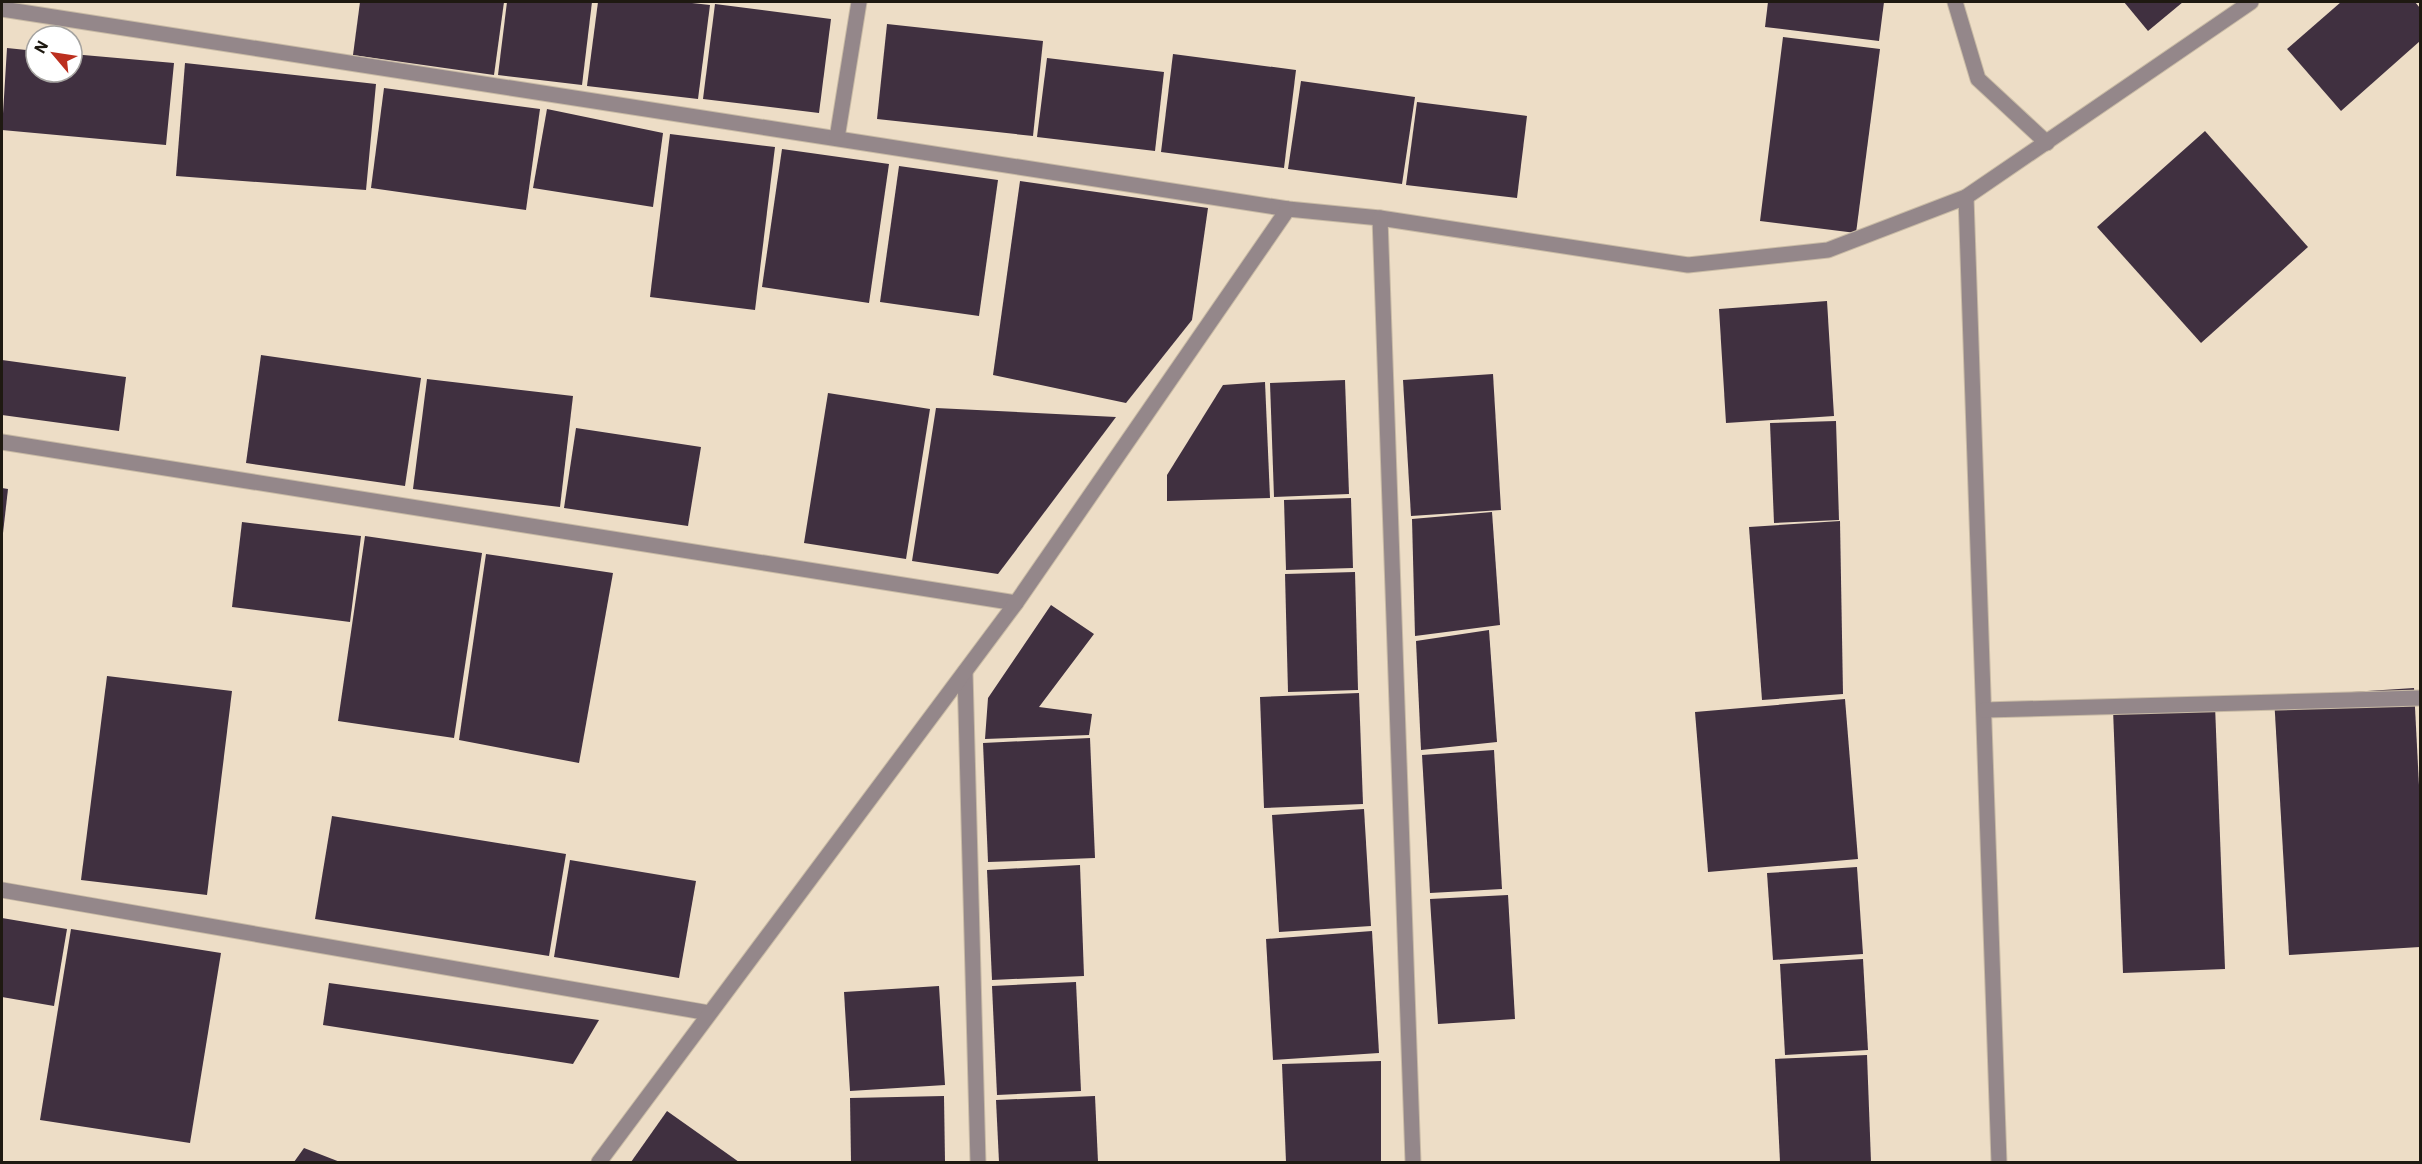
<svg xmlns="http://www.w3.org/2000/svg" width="2422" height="1164" font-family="'IBM Plex Sans',sans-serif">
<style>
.building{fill:#403040}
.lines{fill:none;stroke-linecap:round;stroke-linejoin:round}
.minor-casing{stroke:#c8baa5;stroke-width:17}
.minor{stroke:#94878a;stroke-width:15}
</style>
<rect width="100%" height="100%" fill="#edddc6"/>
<!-- building -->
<g class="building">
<polygon points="360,2 504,2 494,75 353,55"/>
<polygon points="507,2 592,2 582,85 498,75"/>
<polygon points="598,2 683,2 710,5 698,99 587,86"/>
<polygon points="1768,2 1884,2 1879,41 1765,27"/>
<polygon points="2124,2 2183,2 2148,31"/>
<polygon points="2341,2 2415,2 2420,8 2420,41 2341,111 2287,49"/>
<polygon points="715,4 831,19 819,113 703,99"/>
<polygon points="887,24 1043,41 1033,136 877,119"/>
<polygon points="1783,37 1880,49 1856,233 1760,221"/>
<polygon points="7,48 36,51 36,72 72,72 72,54 174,63 166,145 2,130"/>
<polygon points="1173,54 1296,70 1284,168 1161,152"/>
<polygon points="1047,58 1164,72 1155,151 1037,137"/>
<polygon points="185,63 376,84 366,190 176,176"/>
<polygon points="1301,81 1415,97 1402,184 1288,169"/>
<polygon points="384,88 540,109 526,210 371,188"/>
<polygon points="1417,102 1527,116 1517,198 1406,185"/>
<polygon points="547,109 663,133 653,207 533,188"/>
<polygon points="2205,131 2308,247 2201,343 2097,227"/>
<polygon points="670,134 775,147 755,310 650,297"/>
<polygon points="782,149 889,164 869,303 762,287"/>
<polygon points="899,166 998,180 979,316 880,302"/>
<polygon points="1020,181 1208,208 1192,320 1126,403 993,375"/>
<polygon points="1827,301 1834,416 1726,423 1719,309"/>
<polygon points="261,355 421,378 405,486 246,463"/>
<polygon points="2,360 126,377 119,431 2,415"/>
<polygon points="1493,374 1501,510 1411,516 1403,380"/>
<polygon points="427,379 573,396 560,507 413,489"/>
<polygon points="1345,380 1349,494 1274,497 1270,383"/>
<polygon points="1265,382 1270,498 1167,501 1167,475 1223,385"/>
<polygon points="828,393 930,409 906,559 804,543"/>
<polygon points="936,408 1116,417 998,574 912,561"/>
<polygon points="1836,421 1839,520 1774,523 1770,423"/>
<polygon points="576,428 701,447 688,526 564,508"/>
<polygon points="2,488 8,489 3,533 2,533"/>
<polygon points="1351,498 1353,568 1286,570 1284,500"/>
<polygon points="1492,512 1500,625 1415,636 1412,519"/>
<polygon points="1840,521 1843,694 1762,700 1749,527"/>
<polygon points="242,522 361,536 350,622 232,607"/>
<polygon points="365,536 482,553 454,738 338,721"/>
<polygon points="486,554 613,573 579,763 459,740"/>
<polygon points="1355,572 1358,690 1288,692 1285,574"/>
<polygon points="1051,605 1094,634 1039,707 1092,714 1089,735 985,739 988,698"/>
<polygon points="1489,630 1497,742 1421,750 1416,641"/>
<polygon points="107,676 232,691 207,895 81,880"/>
<polygon points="2414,688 2420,805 2420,947 2289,955 2274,697"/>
<polygon points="1359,693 1363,804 1264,808 1260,697"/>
<polygon points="1845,699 1858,859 1708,872 1695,712"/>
<polygon points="2215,705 2225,969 2123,973 2113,709"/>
<polygon points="1090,738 1095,858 988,862 983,743"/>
<polygon points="1494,750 1502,889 1430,893 1422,755"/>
<polygon points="1364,809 1371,926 1279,932 1272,815"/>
<polygon points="332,816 566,854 549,956 315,919"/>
<polygon points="570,860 696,881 679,978 554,957"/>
<polygon points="1080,865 1084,976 992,980 987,870"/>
<polygon points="1857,867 1863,954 1773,960 1767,873"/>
<polygon points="1508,895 1515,1019 1438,1024 1430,899"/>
<polygon points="2,918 67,929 54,1006 2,997"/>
<polygon points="71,929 221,953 190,1143 40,1120"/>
<polygon points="1372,931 1379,1053 1273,1060 1266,939"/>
<polygon points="1863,959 1868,1050 1785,1055 1780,964"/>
<polygon points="1076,982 1081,1091 997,1095 992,986"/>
<polygon points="329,983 599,1020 573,1064 323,1025"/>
<polygon points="939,986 945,1085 850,1091 844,992"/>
<polygon points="1867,1055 1871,1162 1780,1162 1775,1059"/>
<polygon points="1381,1061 1381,1162 1286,1162 1282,1064"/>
<polygon points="944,1096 945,1162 851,1162 850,1098"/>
<polygon points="1095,1096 1098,1162 999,1162 996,1100"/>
<polygon points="667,1111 739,1162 631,1162"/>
<polygon points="304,1148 340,1162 294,1162"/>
</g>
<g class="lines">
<defs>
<g id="minor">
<polyline points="1955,2 1978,79 2047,143"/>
<polyline points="2,9 1288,209 1380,218 1688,265 1828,250 1966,197 2251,2"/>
<polyline points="837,138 859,2"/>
<polyline points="1966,197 1999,1162"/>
<polyline points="1380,218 1413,1162"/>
<polyline points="2,442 1016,603"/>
<polyline points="965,672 978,1162"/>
<polyline points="1984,710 2420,698"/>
<polyline points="2,890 709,1013"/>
<polyline points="599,1162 1016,603 1288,209"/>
</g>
</defs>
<!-- minor casing -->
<use href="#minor" class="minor-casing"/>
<!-- minor -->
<use href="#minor" class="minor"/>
</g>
<!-- border -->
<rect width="2422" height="1164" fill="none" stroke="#1e1911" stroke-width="6"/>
<!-- north arrow -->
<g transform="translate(54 54) rotate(299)"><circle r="28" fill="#ffffff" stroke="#a5a3a0" stroke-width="1.5"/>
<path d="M0-4.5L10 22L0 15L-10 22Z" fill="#bc2f1f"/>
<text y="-9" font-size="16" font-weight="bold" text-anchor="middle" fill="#1e1911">N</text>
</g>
</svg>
